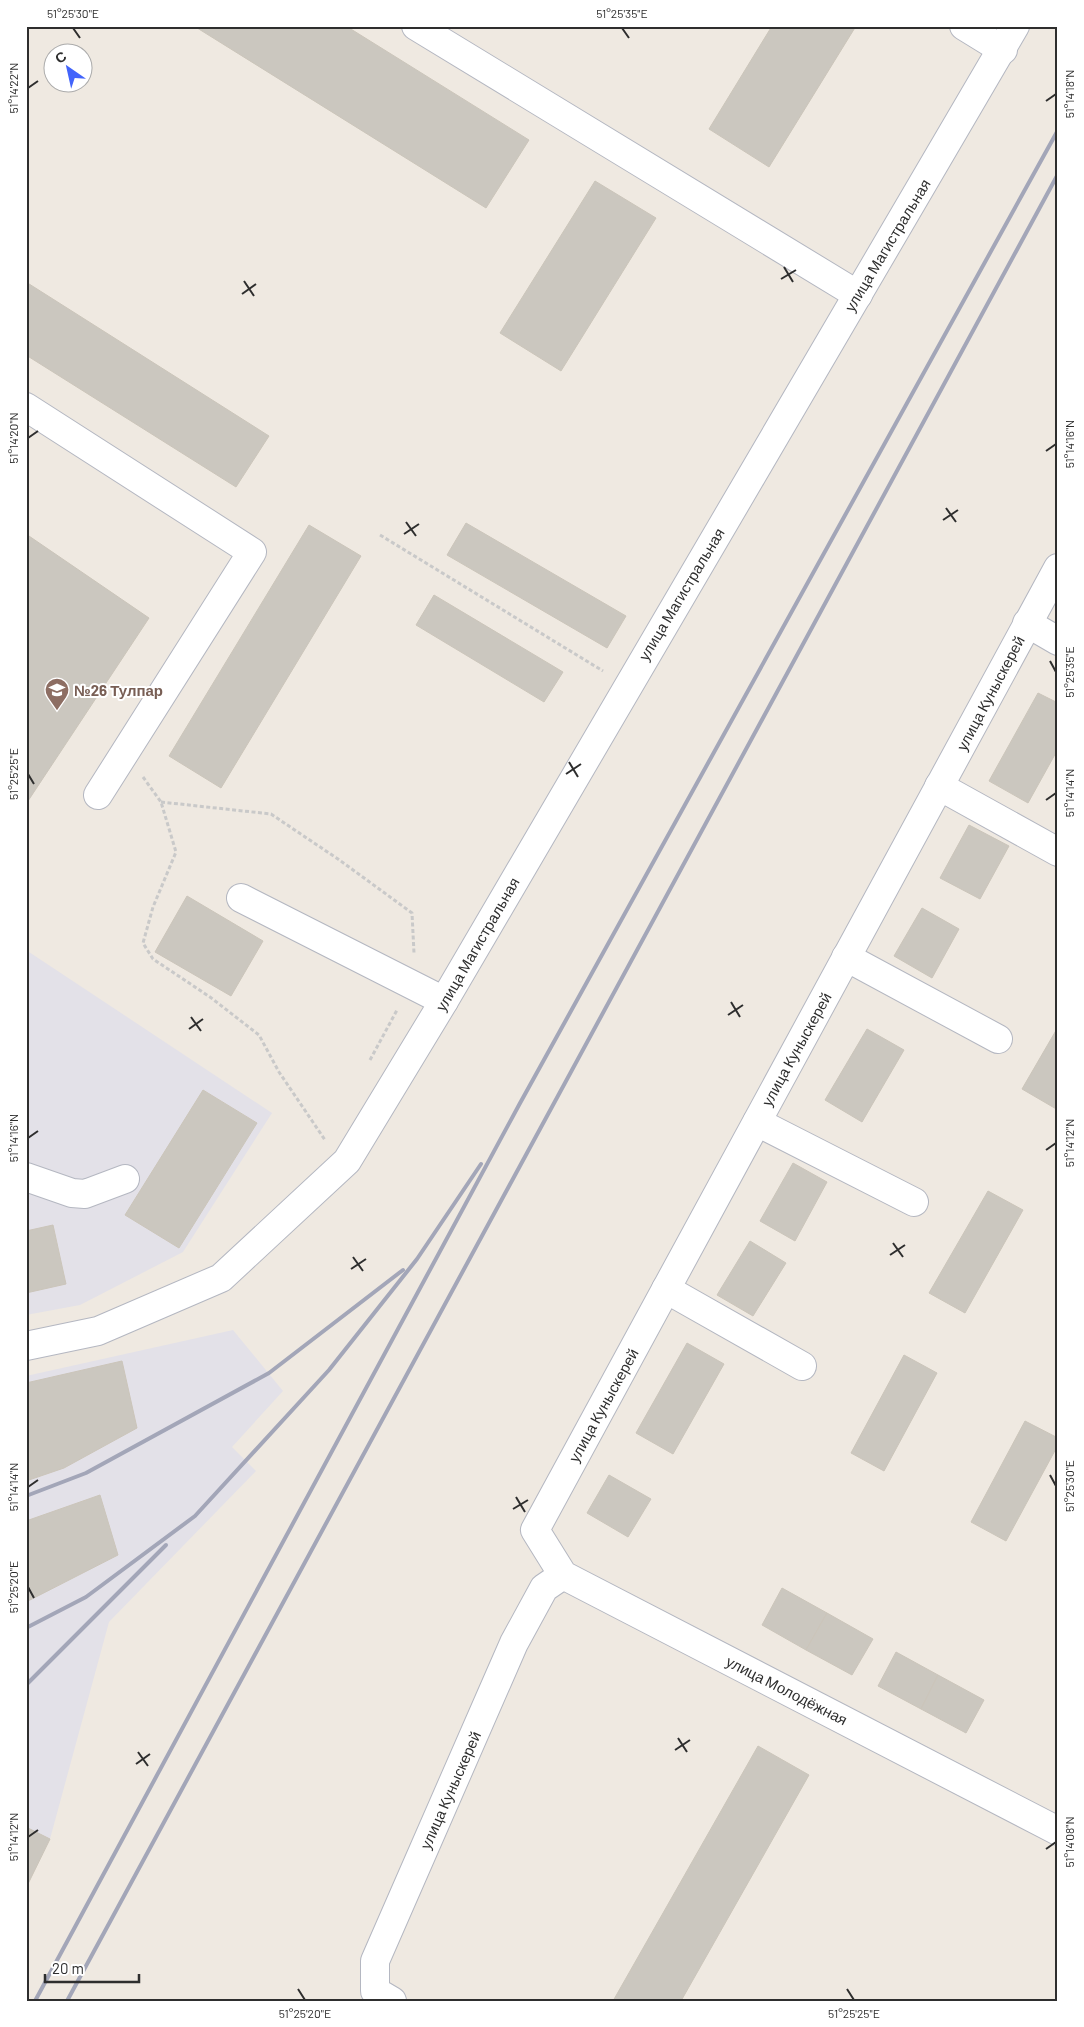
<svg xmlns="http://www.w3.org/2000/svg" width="1084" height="2027" font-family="Barlow,sans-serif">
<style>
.industrial{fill:#e3e1e8}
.building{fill:#cbc7bf;stroke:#cbc5ba}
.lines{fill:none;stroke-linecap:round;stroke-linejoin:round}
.minor-casing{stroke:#b4b7c1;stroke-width:30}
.path{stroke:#c9c9c9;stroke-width:3;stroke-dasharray:4 2.5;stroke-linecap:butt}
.minor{stroke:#fff;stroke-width:28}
.rail{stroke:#a3a6b8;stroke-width:4}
.ticks{fill:none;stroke:#2e2e2e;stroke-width:2}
.labels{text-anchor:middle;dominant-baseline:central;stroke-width:4;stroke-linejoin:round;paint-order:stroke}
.street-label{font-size:15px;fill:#2e2e2e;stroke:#fff}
.education-label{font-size:15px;font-weight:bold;fill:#785e54;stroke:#fff;text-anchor:start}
.neatline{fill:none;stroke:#2e2e2e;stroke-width:2}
.ticks-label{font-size:12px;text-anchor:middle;fill:#2e2e2e}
</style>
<rect width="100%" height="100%" fill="#efe9e1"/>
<!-- industrial -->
<g class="industrial">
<polygon points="26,950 272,1113 183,1252 80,1305 26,1315"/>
<polygon points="233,1330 283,1391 232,1447 256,1471 109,1622 50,1839 26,1883 26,1376"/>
</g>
<!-- building -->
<g class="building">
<polygon points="194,26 346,26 529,140 486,208"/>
<polygon points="772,26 856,26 769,167 709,129"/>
<polygon points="595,181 656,218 561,371 500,333"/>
<polygon points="26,282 269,436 236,487 26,355"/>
<polygon points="466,523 626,616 607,648 447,555"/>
<polygon points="309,525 361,556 221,788 169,756"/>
<polygon points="26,534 149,618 26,804"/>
<polygon points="434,595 563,672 544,702 416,625"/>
<polygon points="1038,693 1058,703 1058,749 1028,803 989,781"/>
<polygon points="969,825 1009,846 980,899 940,878"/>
<polygon points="187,896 263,941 231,996 155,952"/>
<polygon points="922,908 959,929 932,978 894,956"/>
<polygon points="1058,1027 1058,1110 1022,1089"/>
<polygon points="867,1029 904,1050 862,1122 825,1100"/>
<polygon points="203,1090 257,1123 179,1248 125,1215"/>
<polygon points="793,1163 827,1182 795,1241 760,1221"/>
<polygon points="988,1191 1023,1210 965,1313 929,1293"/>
<polygon points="53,1225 66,1284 26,1293 26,1231"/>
<polygon points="750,1241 786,1263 753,1316 717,1295"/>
<polygon points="687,1343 724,1364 673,1454 636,1433"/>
<polygon points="904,1355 937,1373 884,1471 851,1453"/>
<polygon points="122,1361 137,1428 64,1468 26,1481 26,1383"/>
<polygon points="1025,1421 1058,1438 1058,1445 1006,1541 971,1522"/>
<polygon points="609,1475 651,1499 628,1537 587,1513"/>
<polygon points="100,1495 118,1555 26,1602 26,1521"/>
<polygon points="782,1588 827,1613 806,1650 762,1625"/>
<polygon points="827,1613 873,1639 852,1675 806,1650"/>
<polygon points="896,1652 938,1675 921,1709 878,1686"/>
<polygon points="938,1675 984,1700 966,1733 921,1709"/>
<polygon points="758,1746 809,1775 681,2001 613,2001"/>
<polygon points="26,1827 50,1839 26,1888"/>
</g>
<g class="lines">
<defs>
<g id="minor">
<polyline points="416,26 858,295"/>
<polyline points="964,26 1003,50"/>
<polyline points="26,407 252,552 98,795"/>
<polyline points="1058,568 535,1530 563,1575 1058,1831"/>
<polyline points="1027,623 1058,641"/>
<polyline points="939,786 1058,852"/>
<polyline points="241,898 444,1001"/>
<polyline points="846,957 998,1039"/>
<polyline points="757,1122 914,1202"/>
<polyline points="26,1177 72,1193 85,1194 125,1179"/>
<polyline points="666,1289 802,1366"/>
<polyline points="26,1346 98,1331 221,1278 347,1161 444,1001 1015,26"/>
<polyline points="392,2001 375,1991 375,1961 514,1643 544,1588 563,1575"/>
</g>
</defs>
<!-- minor casing -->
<use href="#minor" class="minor-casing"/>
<!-- path -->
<g class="path">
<polyline points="380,535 603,671"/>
<polyline points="143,777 161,802 176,852 153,907 143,943 153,959 210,997 259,1035 279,1072 325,1140"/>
<polyline points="161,802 271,814 338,859 412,913 414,953"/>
<polyline points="370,1060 397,1010"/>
</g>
<!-- minor -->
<use href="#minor" class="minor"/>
<!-- rail -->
<g class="rail">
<polyline points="26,1496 86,1473 269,1373 403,1270"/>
<polyline points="26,1628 86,1597 195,1516 329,1370 417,1259 481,1164"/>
<polyline points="26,1685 166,1545"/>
<polyline points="35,2001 519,1105 1058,130"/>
<polyline points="67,2001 1058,174"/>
</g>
</g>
<!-- ticks -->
<path class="ticks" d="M73,28l7,10M622,28l7,10M28,88l10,-7M1046,101l10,-7M784,267l9,15M781,279l15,-9M244,281l10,15M242,294l14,-10M28,438l10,-7M1046,451l10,-7M946,508l10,14M943,520l15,-10M406,522l10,14M404,534l15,-10M1050,661l6,11M569,762l9,15M28,774l6,10M566,774l15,-10M1046,800l10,-7M731,1002l9,15M728,1015l15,-10M191,1017l10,14M189,1029l14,-10M28,1138l10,-7M1046,1150l10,-7M893,1243l10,14M890,1255l15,-10M353,1257l10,14M351,1269l15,-10M1050,1475l6,11M28,1487l10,-7M516,1497l9,15M513,1509l15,-9M28,1587l6,11M678,1738l9,14M675,1750l15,-10M138,1752l10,14M136,1764l14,-10M28,1837l10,-7M1046,1849l10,-7M298,1989l7,11M847,1989l7,11"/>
<!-- icons -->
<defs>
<symbol id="school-pin" viewBox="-11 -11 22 30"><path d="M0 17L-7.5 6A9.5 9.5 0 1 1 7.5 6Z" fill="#8d6e63" stroke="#fff"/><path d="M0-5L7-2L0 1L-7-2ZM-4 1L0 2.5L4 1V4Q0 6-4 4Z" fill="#fff"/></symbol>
</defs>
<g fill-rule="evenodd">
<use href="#school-pin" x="43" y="676" width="28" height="38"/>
</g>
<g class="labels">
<!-- street labels -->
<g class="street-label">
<text transform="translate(887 245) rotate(-59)">улица Магистральная</text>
<text transform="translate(681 594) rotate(-59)">улица Магистральная</text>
<text transform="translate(990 693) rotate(-62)">улица Куныскерей</text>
<text transform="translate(477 944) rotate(-60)">улица Магистральная</text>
<text transform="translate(796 1049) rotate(-61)">улица Куныскерей</text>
<text transform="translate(603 1405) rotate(-61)">улица Куныскерей</text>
<text transform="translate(787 1690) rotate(27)">улица Молодёжная</text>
<text transform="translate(450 1790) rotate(-66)">улица Куныскерей</text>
</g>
<!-- education labels -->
<g class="education-label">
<text x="74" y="690">№26 Тулпар</text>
</g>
</g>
<!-- border -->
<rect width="1084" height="2027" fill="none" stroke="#ffffff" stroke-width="55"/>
<!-- north arrow -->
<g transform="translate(68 68) rotate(326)"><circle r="24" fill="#ffffff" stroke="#ababab"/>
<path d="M0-4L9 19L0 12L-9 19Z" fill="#4264fb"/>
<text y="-8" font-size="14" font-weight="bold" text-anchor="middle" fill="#2e2e2e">С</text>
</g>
<!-- scale -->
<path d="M45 1974v8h94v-8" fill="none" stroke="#2e2e2e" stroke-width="2.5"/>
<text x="52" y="1974" font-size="15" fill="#2e2e2e" stroke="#ffffff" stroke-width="4" paint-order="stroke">20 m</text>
<rect x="28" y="28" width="1028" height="1972" class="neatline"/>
<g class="ticks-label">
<text x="73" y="18">51°25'30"E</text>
<text x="622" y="18">51°25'35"E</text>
<text transform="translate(14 88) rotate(-90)" y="4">51°14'22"N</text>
<text transform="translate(1070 94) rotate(-90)" y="4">51°14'18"N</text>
<text transform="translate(14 438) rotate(-90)" y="4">51°14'20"N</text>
<text transform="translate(1070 444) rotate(-90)" y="4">51°14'16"N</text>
<text transform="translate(1070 672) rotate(-90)" y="4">51°25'35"E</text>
<text transform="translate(14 774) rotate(-90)" y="4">51°25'25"E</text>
<text transform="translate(1070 793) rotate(-90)" y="4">51°14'14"N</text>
<text transform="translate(14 1138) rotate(-90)" y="4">51°14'16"N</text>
<text transform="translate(1070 1143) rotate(-90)" y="4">51°14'12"N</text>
<text transform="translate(1070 1486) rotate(-90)" y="4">51°25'30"E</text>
<text transform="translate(14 1487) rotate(-90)" y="4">51°14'14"N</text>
<text transform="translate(14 1587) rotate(-90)" y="4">51°25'20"E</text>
<text transform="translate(14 1837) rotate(-90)" y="4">51°14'12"N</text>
<text transform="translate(1070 1842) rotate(-90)" y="4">51°14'08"N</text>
<text x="305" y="2018">51°25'20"E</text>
<text x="854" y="2018">51°25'25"E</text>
</g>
</svg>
